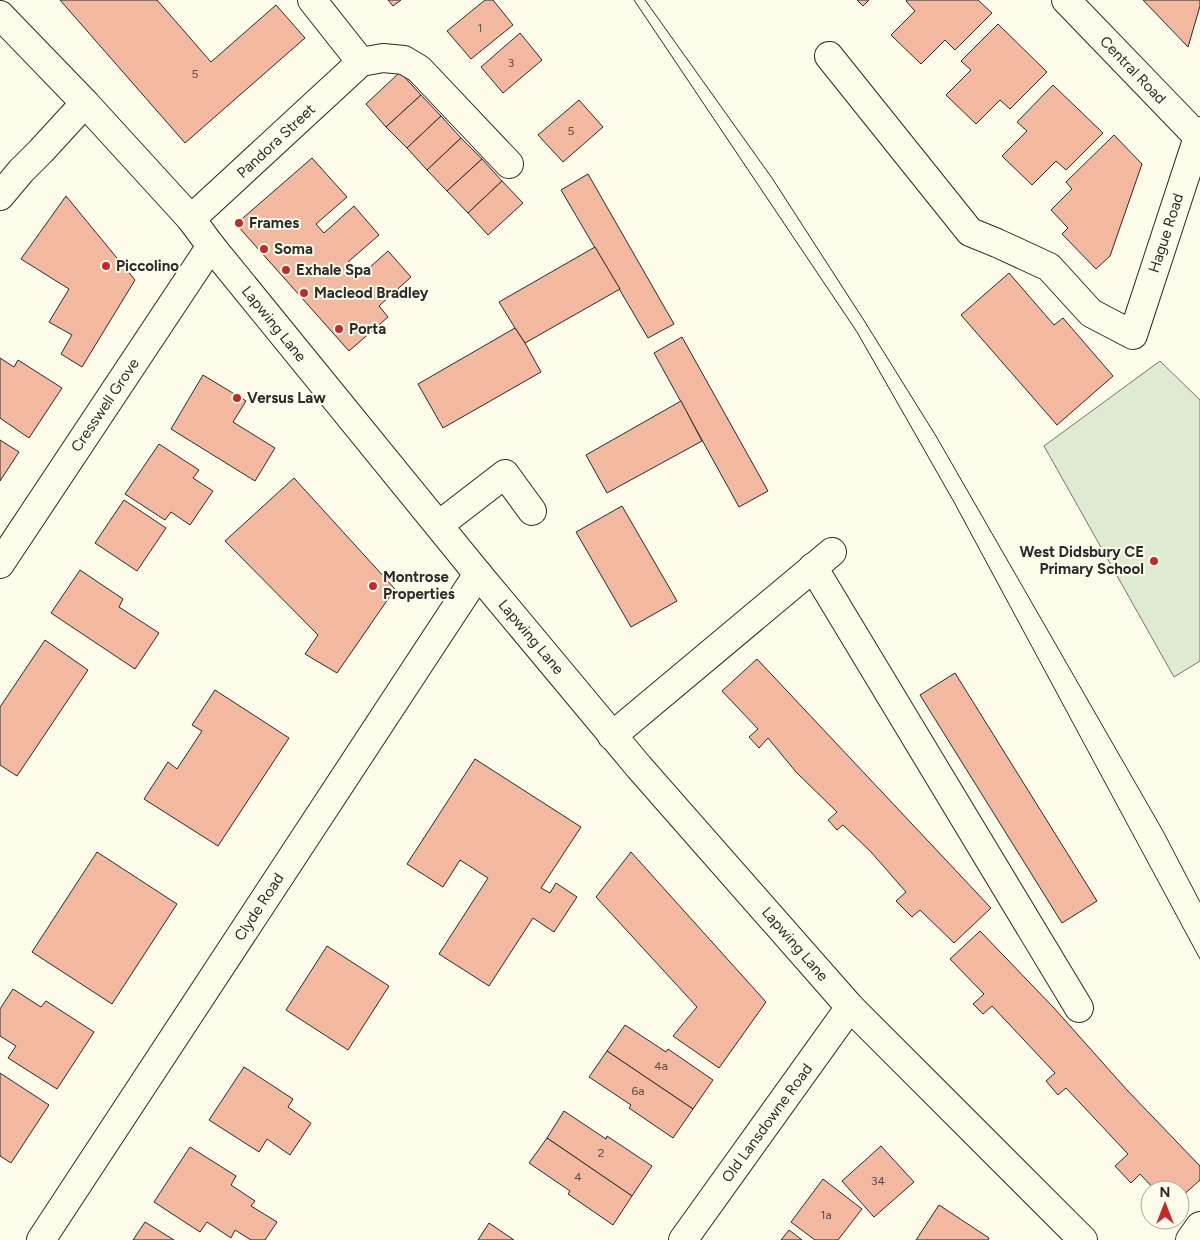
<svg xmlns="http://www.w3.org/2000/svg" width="1200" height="1240" font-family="Figtree,sans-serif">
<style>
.green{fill:#deebd1;stroke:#74746e}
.building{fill:#f2b8a0;stroke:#2b2b2b}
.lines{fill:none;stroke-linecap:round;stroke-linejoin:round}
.minor-casing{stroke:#2b2b2b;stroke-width:30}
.minor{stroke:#fdfbea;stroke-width:28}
.tram{stroke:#2b2b2b;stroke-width:1}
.poi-dot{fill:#c62828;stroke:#fdfbea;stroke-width:2}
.labels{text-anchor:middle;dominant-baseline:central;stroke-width:4;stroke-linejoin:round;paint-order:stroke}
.number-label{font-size:12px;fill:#5d4e48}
.street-label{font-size:15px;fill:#2b2b2b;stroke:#fdfbea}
.poi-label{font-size:15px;font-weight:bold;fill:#2b2b2b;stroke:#fdfbea;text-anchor:start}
</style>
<rect width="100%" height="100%" fill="#fdfbea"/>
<!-- green -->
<polygon class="green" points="1160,361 1200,400 1200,661 1174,677 1044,446"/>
<!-- building -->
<g class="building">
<polygon points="60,0 157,0 211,62 276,5 305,38 185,143"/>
<polygon points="388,0 401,0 393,6"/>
<polygon points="485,0 493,0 513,25 471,59 447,31"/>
<polygon points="857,0 869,0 863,6"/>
<polygon points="907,0 978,0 992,13 955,50 945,40 921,64 891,35 915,11 906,1"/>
<polygon points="1143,0 1200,0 1200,6 1188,47"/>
<polygon points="998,24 1047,72 1010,109 1000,100 976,124 946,95 971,70 961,61"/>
<polygon points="520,33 542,60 503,93 481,67"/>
<polygon points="400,72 421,95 386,127 366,104"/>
<polygon points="1053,85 1103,133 1066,170 1056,161 1032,185 1002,156 1027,131 1017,122"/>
<polygon points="421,95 441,116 407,148 386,127"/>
<polygon points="579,100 603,127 563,162 538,135"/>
<polygon points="441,116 461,138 427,170 407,148"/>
<polygon points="1114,135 1142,164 1110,256 1096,269 1062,234 1068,228 1051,210 1072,189 1066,182"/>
<polygon points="461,138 482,159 447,191 427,170"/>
<polygon points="312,158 347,197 316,224 324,233 354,206 379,235 348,262 360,276 388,251 411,277 379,306 388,317 349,351 236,224"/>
<polygon points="482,159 502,181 468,213 447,191"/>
<polygon points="588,174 674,324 648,338 561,190"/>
<polygon points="502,181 523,203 488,235 468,213"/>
<polygon points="66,196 135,280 82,367 61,354 72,335 49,322 69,289 21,259"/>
<polygon points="595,247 620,289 525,343 515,328 499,302"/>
<polygon points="1009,273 1054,325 1063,318 1113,376 1057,425 961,315"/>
<polygon points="515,328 525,343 541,372 443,428 418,384"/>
<polygon points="682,337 768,491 739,507 654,353"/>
<polygon points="0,358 14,367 18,360 62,388 29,438 0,418"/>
<polygon points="203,375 246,401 233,422 275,448 255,481 171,429"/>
<polygon points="681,401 702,441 607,493 586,455"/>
<polygon points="0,440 19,452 0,481"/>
<polygon points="159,444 199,470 193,478 213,491 190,525 171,512 165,520 125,494"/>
<polygon points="294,478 395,589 337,673 305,654 318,635 225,541"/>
<polygon points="124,500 166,528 137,571 95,543"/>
<polygon points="622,506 677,601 631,627 576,532"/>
<polygon points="80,570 123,599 119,607 159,633 135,669 51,613"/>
<polygon points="45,640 88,670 17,776 0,765 0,707"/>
<polygon points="757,659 991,908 954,943 920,910 912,917 896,901 906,892 871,852 843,825 837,830 828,820 837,812 796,772 768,738 759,748 749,737 758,729 722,691"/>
<polygon points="955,673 1097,901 1062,923 920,695"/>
<polygon points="215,690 289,738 218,846 144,799 168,762 177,769 202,731 192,725"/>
<polygon points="475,759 581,827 541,888 550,893 556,883 577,897 554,932 533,918 489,986 439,954 488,878 460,860 443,887 407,864"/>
<polygon points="97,852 177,904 112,1004 32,952"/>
<polygon points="631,852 766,1002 719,1068 673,1036 697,1007 596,897"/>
<polygon points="980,931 1054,1008 1127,1090 1200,1166 1200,1180 1180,1198 1180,1190 1155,1190 1140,1174 1131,1183 1115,1166 1128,1154 1066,1088 1058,1095 1046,1081 1055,1073 992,1006 983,1014 973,1004 984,994 950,959"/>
<polygon points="327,946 389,986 348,1050 286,1010"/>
<polygon points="13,989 41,1007 46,1001 94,1032 57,1089 8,1058 16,1046 0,1036 0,1009"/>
<polygon points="625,1025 666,1052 668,1049 713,1080 693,1109 607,1051"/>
<polygon points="607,1051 693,1109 673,1138 629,1108 631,1105 589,1077"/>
<polygon points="244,1067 293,1099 288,1107 311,1123 290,1155 267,1139 259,1152 209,1120"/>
<polygon points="0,1073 49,1105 11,1163 0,1156"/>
<polygon points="564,1111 606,1139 607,1136 652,1166 632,1196 547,1138"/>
<polygon points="547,1138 632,1196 613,1225 568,1194 570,1191 529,1163"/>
<polygon points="881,1146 914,1182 874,1217 842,1181"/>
<polygon points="190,1147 236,1176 231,1185 255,1201 251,1206 277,1222 265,1240 251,1240 235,1230 231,1238 207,1222 200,1232 154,1202"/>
<polygon points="823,1179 862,1209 838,1240 815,1240 791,1222"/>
<polygon points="939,1205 989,1238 988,1240 916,1240"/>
<polygon points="145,1222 174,1240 133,1240"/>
<polygon points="489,1223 514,1240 478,1240"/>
<polygon points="789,1230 802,1240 781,1240"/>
</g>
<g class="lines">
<defs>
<g id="minor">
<polyline points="312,0 361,62"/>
<polyline points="1066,0 1200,139"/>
<polyline points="0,15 85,103 191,219 211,246 478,574 639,767 850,1007 1083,1240"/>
<polyline points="829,56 970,232 997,243 1049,267 1091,313 1133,335 1200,131"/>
<polyline points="0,196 21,171 41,151 85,103"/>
<polyline points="191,219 361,62 383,58 404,60 419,69 509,164"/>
<polyline points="439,525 505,474 532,511"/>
<polyline points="0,564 211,246"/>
<polyline points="813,567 1079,1008"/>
<polyline points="612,736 832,552"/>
<polyline points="41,1240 478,574"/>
<polyline points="683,1240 850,1007"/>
<polyline points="1190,1240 1200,1226"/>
</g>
</defs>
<!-- minor casing -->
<use href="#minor" class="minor-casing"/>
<!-- minor -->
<use href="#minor" class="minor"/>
<!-- tram -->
<g class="tram">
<polyline points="634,0 857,332 954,502 1200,959"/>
<polyline points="645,0 772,178 865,322 936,436 1163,831 1200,902"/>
</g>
</g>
<!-- markers -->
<g class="poi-dot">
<circle cx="239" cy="223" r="5"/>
<circle cx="264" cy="249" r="5"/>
<circle cx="106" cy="266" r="5"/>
<circle cx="286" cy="270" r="5"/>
<circle cx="304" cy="293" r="5"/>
<circle cx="339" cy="329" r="5"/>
<circle cx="237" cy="398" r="5"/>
<circle cx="1154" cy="561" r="5"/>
<circle cx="373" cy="586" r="5"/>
</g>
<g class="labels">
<!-- number labels -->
<g class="number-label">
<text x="480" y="28">1</text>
<text x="511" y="63">3</text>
<text x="195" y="74">5</text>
<text x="571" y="131">5</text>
<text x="661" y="1066">4a</text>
<text x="638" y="1091">6a</text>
<text x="601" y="1153">2</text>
<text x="578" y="1177">4</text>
<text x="878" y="1181">34</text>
<text x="826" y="1215">1a</text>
</g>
<!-- street labels -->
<g class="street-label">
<text transform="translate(1133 70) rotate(46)">Central Road</text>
<text transform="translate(276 141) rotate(-43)">Pandora Street</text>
<text transform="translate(1166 233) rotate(-72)">Hague Road</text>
<text transform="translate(274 324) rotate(51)">Lapwing Lane</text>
<text transform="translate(105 405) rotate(-56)">Cresswell Grove</text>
<text transform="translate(531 637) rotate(50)">Lapwing Lane</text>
<text transform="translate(259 907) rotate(-57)">Clyde Road</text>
<text transform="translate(795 944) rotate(49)">Lapwing Lane</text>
<text transform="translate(767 1123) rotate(-54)">Old Lansdowne Road</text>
</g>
<!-- poi labels -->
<g class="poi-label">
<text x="249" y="223">Frames</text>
<text x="274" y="249">Soma</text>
<text x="116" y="266">Piccolino</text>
<text x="296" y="270">Exhale Spa</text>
<text x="314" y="293">Macleod Bradley</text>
<text x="349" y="329">Porta</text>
<text x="247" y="398">Versus Law</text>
<text x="1144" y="552" text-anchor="end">West Didsbury CE<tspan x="1144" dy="17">Primary School</tspan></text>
<text x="383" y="577">Montrose<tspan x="383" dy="17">Properties</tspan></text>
</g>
</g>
<!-- north arrow -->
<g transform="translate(1165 1205)"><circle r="24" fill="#fdfbea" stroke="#a9a89e"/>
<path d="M0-4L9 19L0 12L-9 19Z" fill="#c62828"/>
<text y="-8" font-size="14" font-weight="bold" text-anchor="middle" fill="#2b2b2b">N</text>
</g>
</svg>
